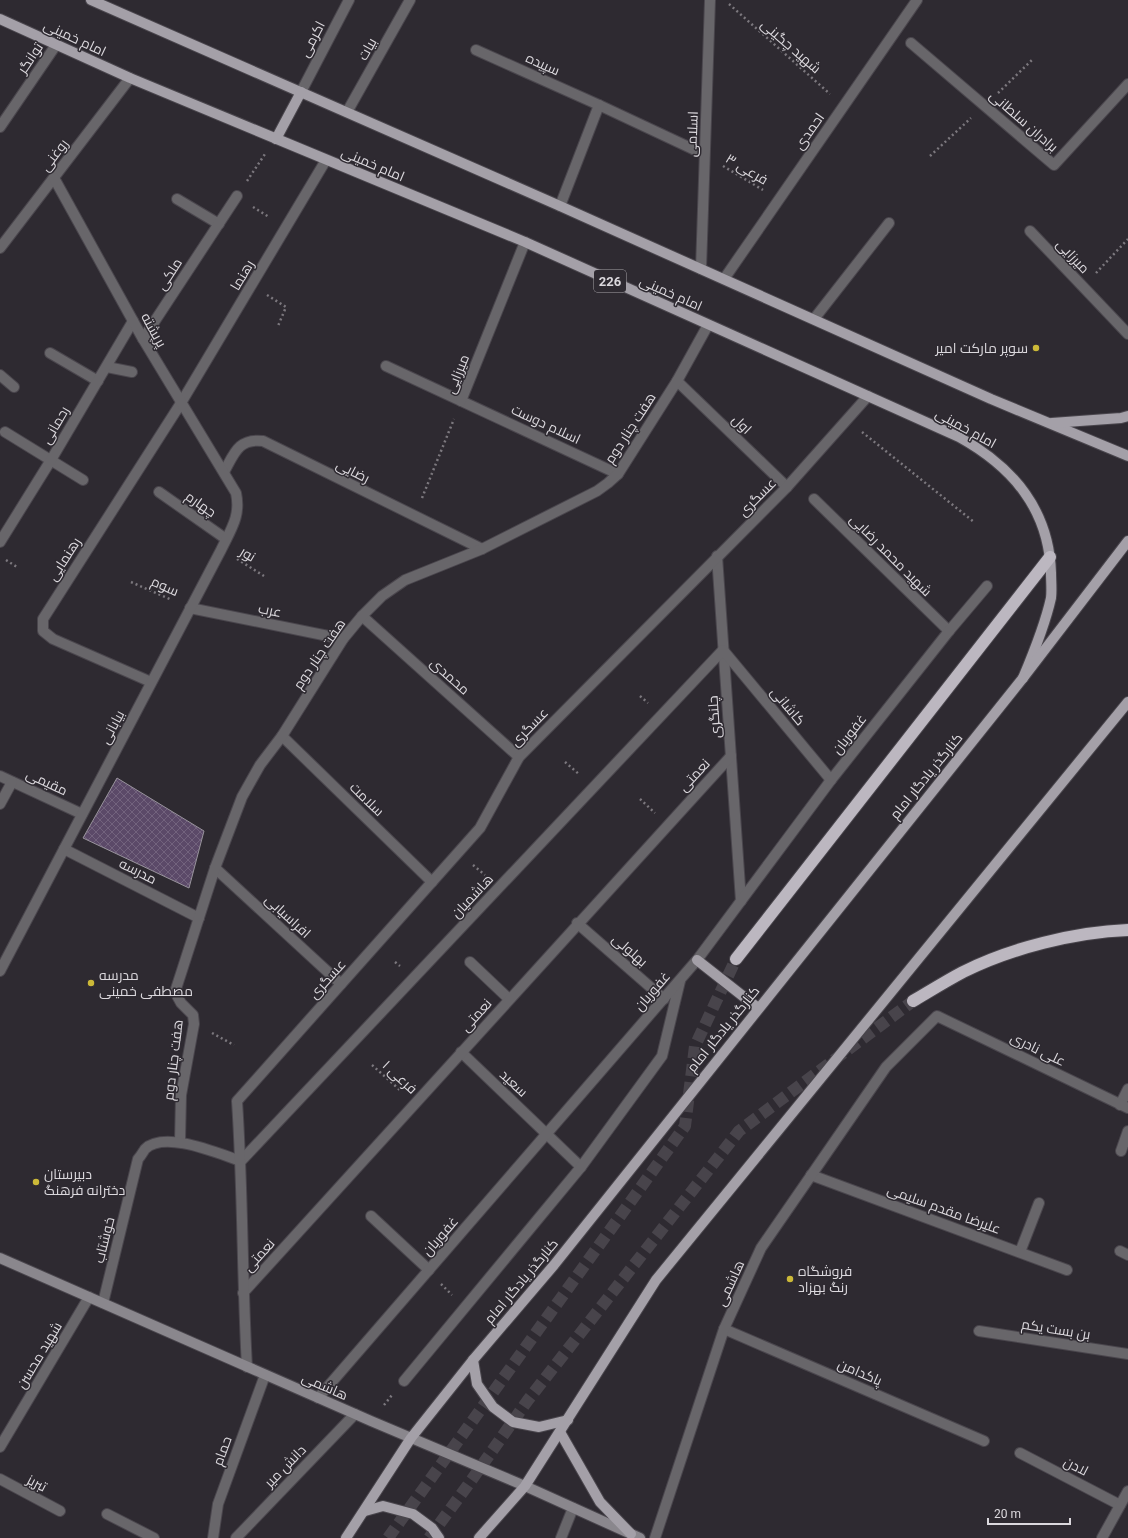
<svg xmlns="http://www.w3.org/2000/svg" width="1128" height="1538" font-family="Roboto,Cairo,sans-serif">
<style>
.building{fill:url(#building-cross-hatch);stroke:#98939c}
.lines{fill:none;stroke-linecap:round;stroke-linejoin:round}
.highway-tunnel{stroke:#48444b;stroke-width:12;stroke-dasharray:12 6;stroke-linecap:butt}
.lane-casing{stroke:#4a464d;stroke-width:12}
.street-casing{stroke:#4a464d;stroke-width:12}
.secondary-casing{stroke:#4a464d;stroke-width:12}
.primary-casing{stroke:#4a464d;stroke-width:12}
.highway-casing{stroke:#4a464d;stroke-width:14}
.path{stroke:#7c787e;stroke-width:2.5;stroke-dasharray:2 3;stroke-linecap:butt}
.lane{stroke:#68666a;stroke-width:10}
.street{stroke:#68666a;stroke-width:10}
.secondary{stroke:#8a878d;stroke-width:10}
.primary{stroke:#a4a0a8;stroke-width:10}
.highway{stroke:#bcb7c0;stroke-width:12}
.poi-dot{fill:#ccb938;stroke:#2e2a31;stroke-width:1.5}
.labels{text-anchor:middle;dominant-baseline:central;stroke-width:3;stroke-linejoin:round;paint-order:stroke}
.shield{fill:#2e2a31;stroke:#a7a4a9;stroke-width:1}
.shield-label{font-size:13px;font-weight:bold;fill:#dbd8dd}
.street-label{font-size:14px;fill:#dbd8dd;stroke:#2e2a31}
.poi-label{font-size:14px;fill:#dbd8dd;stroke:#2e2a31;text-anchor:start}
</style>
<defs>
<pattern id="building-cross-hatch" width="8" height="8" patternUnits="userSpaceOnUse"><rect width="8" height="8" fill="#5b4968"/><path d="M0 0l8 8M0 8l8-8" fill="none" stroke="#72627d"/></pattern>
</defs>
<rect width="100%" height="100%" fill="#2e2a31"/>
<!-- building -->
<polygon class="building" points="117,778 204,831 189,888 83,838"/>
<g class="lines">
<!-- highway-tunnel -->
<g class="highway-tunnel">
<polyline points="388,1538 685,1126 695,1046 736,959"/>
<polyline points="429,1538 468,1485 528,1400 739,1131 913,1001"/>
</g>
<defs>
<g id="lane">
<polyline points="50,353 98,381"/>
<polyline points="107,367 132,372"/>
<polyline points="0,375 14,387"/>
<polyline points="5,432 83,480"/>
<polyline points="470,962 509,999"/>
<polyline points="371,1216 429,1270"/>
<polyline points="1020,1252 1039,1203"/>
<polyline points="1020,1453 1120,1505"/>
<polyline points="0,1479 60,1511"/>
<polyline points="107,1514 154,1538"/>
</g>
<g id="street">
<polyline points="911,43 1054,165 1128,84"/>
<polyline points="476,50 599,105 695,150"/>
<polyline points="301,92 349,0"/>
<polyline points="347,112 410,0"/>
<polyline points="0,127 56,45"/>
<polyline points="177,199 219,224"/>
<polyline points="560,206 599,105"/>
<polyline points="1030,231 1128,334"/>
<polyline points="0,248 130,78"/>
<polyline points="701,269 710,0"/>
<polyline points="724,279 917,0"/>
<polyline points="814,319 889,223"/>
<polyline points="143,339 237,196"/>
<polyline points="386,366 618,474"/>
<polyline points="677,381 787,487"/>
<polyline points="461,401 525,242"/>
<path d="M224,472c10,-18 14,-34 39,-31l219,108"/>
<polyline points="159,492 226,539"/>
<polyline points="814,499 949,631"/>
<polyline points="0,542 51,460 133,321"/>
<polyline points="717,556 741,901"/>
<polyline points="190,608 343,639"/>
<polyline points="362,616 519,757"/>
<polyline points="151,682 53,639 43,631 43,619 181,403 326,160"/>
<polyline points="282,736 432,882"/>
<polyline points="0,776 82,814"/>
<polyline points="0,804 12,782"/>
<polyline points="64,849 199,918"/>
<polyline points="215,868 341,984"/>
<polyline points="577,923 664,999"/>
<path d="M0,971l221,-421c10,-21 20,-34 15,-57l-93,-154 -89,-161"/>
<polyline points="461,1052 581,1167"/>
<polyline points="1120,1105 1128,1089"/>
<polyline points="180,1142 181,1095 194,1024 193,1015 181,1003 175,992 215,868 242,797 260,765 282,736 343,639 362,616 382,596 405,580 482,549 597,491 608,483 618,474 677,381 708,325"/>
<polyline points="1121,1151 1128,1131"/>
<polyline points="811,1175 1067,1270"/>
<polyline points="1120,1251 1128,1255"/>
<polyline points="243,1293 731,756"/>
<path d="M103,1303l35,-144c3,-3 5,-7 7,-10 20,-19 74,5 96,12l482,-511 108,130"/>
<polyline points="724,1329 984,1441"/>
<polyline points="979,1331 1128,1354"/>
<path d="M247,1367c-5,-89 -4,-178 -10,-266l243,-273 39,-71 268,-270 81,-91"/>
<polyline points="404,1381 581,1167 662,1056 680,981"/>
<polyline points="318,1398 697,960 831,780 949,631 987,586"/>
<polyline points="0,1447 89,1297"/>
<polyline points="213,1538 218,1504 265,1375"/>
<polyline points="236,1538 355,1414"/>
<polyline points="561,1538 573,1508"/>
<polyline points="655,1538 724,1329 761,1248 886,1067 937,1016 1128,1108"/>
<polyline points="1102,1538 1128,1491"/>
</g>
<polyline id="secondary" points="0,1258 371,1421 525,1486 640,1538"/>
<g id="primary">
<polyline points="91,0 560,206 991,399 1128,456"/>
<path d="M0,19l130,59 395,164 434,195c54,30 90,72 92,136 0,8 1,17 0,25 -6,27 -17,54 -28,80"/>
<polyline points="276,139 301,92"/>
<polyline points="1052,423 1121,418 1128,416"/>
<polyline points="697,960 758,1008"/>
<polyline points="473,1360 477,1384 493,1407 513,1422 539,1427 568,1420"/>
<polyline points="560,1432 600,1502 631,1534"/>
<polyline points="365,1511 383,1506 413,1514 432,1528 439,1538"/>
<polyline points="346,1538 411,1438 473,1360 554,1265 1023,678 1128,541"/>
<polyline points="479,1538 525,1486 656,1280 1128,702"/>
</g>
<g id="highway">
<polyline points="736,959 1050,557"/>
<path d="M913,1001c17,-10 33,-20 50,-29 48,-24 112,-40 165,-42"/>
</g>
</defs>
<!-- lane casing -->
<use href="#lane" class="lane-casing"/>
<!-- street casing -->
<use href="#street" class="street-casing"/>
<!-- secondary casing -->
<use href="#secondary" class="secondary-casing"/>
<!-- primary casing -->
<use href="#primary" class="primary-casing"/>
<!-- highway casing -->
<use href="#highway" class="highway-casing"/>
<!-- path -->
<g class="path">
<polyline points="729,4 830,94"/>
<polyline points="998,93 1032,60"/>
<polyline points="930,156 971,118"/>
<polyline points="723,166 763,190"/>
<polyline points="247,181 265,154"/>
<polyline points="253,207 269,217"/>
<polyline points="1096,273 1128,239"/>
<polyline points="267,295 286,307 278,326"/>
<polyline points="862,432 974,522"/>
<polyline points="422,498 454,419"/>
<polyline points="237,559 264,576"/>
<polyline points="6,560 17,567"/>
<polyline points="131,582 172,600"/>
<polyline points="640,696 648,703"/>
<polyline points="565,762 580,775"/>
<polyline points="640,799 655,813"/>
<polyline points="473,865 485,875"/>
<polyline points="395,962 400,966"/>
<polyline points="212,1033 234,1045"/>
<polyline points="372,1065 401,1091"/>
<polyline points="441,1284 452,1295"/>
<polyline points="384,1405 392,1395"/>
</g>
<!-- lane -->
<use href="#lane" class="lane"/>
<!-- street -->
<use href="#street" class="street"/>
<!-- secondary -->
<use href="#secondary" class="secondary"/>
<!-- primary -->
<use href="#primary" class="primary"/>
<!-- highway -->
<use href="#highway" class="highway"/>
</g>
<!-- markers -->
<g class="poi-dot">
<circle cx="1036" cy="348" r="4"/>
<circle cx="91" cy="983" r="4"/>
<circle cx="36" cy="1182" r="4"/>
<circle cx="790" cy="1279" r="4"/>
</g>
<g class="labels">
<!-- shield labels -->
<rect class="shield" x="594" y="270" width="32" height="22" rx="3"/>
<g class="shield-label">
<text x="610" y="281">226</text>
</g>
<!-- street labels -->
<g class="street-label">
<text transform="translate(75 38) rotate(25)">امام خمینی</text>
<text transform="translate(312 39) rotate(-62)">اکرمی</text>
<text transform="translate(791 46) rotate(41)">شهید چگینی</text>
<text transform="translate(367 49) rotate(-61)">بیات</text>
<text transform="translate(30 58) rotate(-56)">توانگر</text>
<text transform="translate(543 64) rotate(24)">سپیده</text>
<text transform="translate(1024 121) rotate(41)">برادران سلطانی</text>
<text transform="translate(809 131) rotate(-55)">احمدی</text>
<text transform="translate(692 134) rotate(-88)">اسلامی</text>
<text transform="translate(54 155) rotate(-53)">روغنی</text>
<text transform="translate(373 164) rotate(23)">امام خمینی</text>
<text transform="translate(747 169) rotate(31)">فرعی ۳</text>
<text transform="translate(1073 256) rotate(47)">میرزایی</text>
<text transform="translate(169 274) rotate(-57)">ملکی</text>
<text transform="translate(242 275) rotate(-59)">رهنما</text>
<text transform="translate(671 293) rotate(24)">امام خمینی</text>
<text transform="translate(154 330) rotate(61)">پرپشته</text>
<text transform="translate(457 374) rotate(-68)">میرزایی</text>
<text transform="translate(546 424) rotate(25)">اسلام دوست</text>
<text transform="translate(742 424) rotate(44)">اول</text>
<text transform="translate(55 425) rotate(-60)">رحمانی</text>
<text transform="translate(630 428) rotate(-57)">هفت چنار دوم</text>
<text transform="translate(966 428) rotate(29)">امام خمینی</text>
<text transform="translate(353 471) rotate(27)">رضایی</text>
<text transform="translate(757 497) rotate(-45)">عسگری</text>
<text transform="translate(201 504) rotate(35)">چهارم</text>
<text transform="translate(248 554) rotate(31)">نور</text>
<text transform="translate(891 555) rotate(45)">شهید محمد رضایی</text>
<text transform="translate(64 559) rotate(-57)">رهنمایی</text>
<text transform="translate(165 586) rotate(24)">سوم</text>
<text transform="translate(270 610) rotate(12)">عرب</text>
<text transform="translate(319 654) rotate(-56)">هفت چنار دوم</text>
<text transform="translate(450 676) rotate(42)">محمدی</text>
<text transform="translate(788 706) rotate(50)">کاشانی</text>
<text transform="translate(714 717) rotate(-94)">چلنگری</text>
<text transform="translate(112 727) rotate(-62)">بیابانی</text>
<text transform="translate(529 727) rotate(-46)">عسگری</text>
<text transform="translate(849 734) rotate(-52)">غفوریان</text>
<text transform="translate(694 775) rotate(-47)">نعمتی</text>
<text transform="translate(926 776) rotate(-51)">کنارگذر یادگار امام</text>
<text transform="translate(47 782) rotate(25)">مقیمی</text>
<text transform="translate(367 799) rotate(44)">سلامت</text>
<text transform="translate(138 871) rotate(27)">مدرسه</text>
<text transform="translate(472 896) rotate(-47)">هاشمیان</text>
<text transform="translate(288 916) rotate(43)">افراسیابی</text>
<text transform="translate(630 950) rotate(41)">بهلولی</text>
<text transform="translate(327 979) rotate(-48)">عسگری</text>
<text transform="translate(652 991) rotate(-49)">غفوریان</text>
<text transform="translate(476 1015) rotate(-48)">نعمتی</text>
<text transform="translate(723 1029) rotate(-51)">کنارگذر یادگار امام</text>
<text transform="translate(1038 1049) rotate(26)">علی نادری</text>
<text transform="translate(173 1060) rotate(-83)">هفت چنار دوم</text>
<text transform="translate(400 1077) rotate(43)">فرعی ۱</text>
<text transform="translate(514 1083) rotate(43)">سعید</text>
<text transform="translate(944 1209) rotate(20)">علیرضا مقدم سلیمی</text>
<text transform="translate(440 1236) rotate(-49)">غفوریان</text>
<text transform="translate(104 1240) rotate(-76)">خوشتاب</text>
<text transform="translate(259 1255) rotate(-48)">نعمتی</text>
<text transform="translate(521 1281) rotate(-50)">کنارگذر یادگار امام</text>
<text transform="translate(730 1283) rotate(-65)">هاشمی</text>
<text transform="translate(1056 1329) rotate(9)">بن بست یکم</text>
<text transform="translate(39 1355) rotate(-59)">شهید محسن</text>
<text transform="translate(860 1372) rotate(23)">پاکدامن</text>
<text transform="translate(325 1386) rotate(24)">هاشمی</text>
<text transform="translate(222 1451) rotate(-70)">حمام</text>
<text transform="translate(285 1466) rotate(-46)">دانش میر</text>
<text transform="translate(1076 1466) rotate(27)">لادن</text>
<text transform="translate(37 1483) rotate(28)">تبریز</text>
</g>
<!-- poi labels -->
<g class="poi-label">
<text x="1028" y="348" text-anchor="end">سوپر مارکت امیر</text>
<text x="99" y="975">مدرسه<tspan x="99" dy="16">مصطفی خمینی</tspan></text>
<text x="44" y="1174">دبیرستان<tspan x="44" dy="16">دخترانه فرهنگ</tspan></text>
<text x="798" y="1271">فروشگاه<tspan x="798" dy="16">رنگ بهزاد</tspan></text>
</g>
</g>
<!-- scale -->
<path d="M988 1518v6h82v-6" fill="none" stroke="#dbd8dd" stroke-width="2"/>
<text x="994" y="1518" font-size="12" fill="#dbd8dd" stroke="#2e2a31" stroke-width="3" paint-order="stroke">20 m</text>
</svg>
